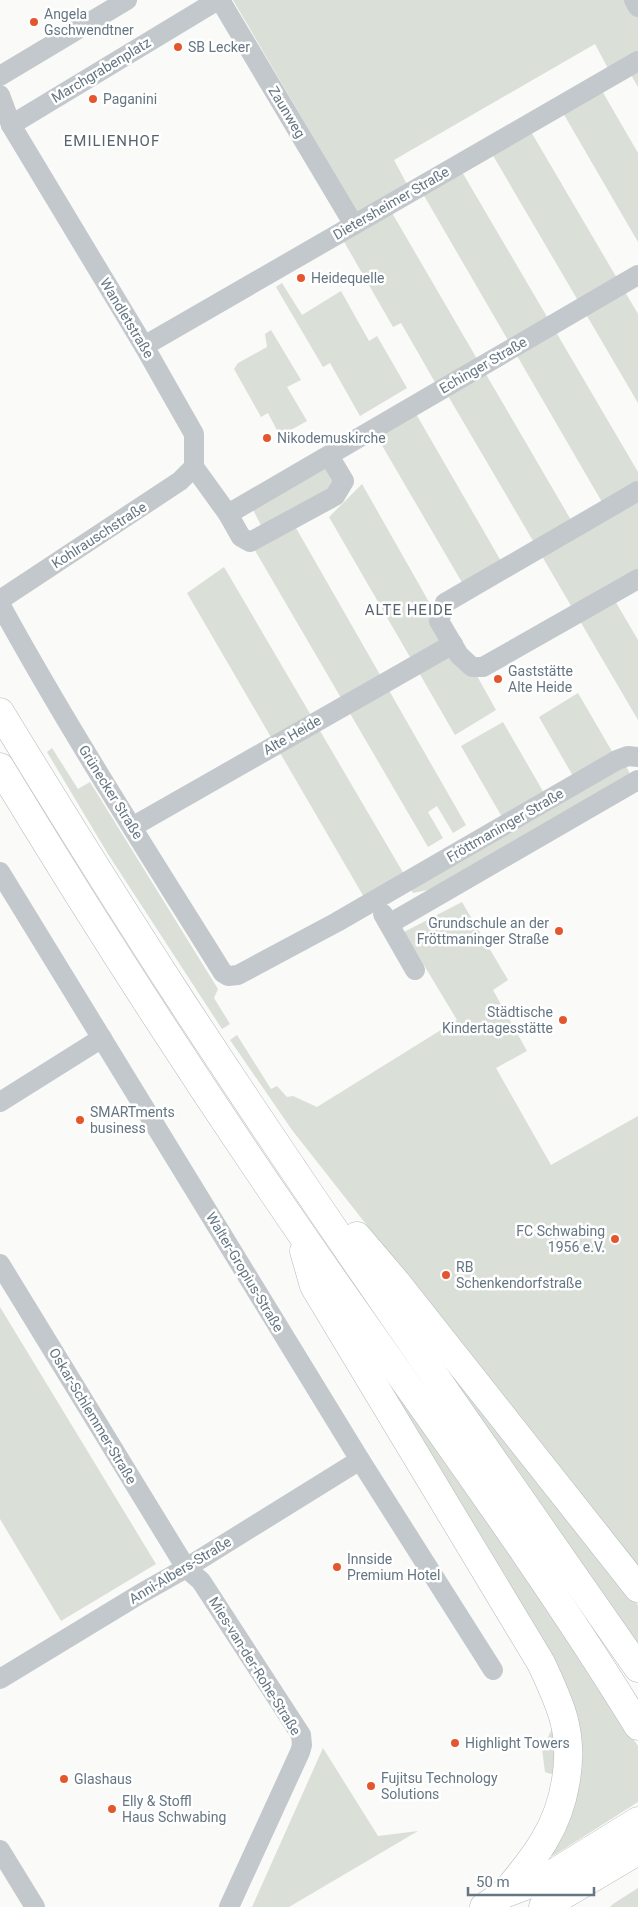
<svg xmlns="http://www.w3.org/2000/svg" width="638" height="1907" font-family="Roboto,sans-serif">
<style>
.green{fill:#dadfd7}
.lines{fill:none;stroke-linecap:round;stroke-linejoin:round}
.highway-casing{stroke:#b4b9bd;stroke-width:29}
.minor{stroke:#c3c8cc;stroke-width:20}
.highway{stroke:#fff;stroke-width:28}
.poi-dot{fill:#e4572e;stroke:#fff;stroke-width:2}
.labels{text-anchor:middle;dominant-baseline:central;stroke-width:5;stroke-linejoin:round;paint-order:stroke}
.poi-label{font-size:14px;fill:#657683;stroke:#fff;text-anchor:start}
.street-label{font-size:14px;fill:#657683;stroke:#fff}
.neighbourhood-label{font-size:15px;letter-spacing:1px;fill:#57646e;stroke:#fff}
</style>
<rect width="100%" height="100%" fill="#fafaf8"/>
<!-- green -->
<g class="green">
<polygon points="233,0 630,0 638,12 638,87 627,68 612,76 595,44 394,160 409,188 388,206 575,527 606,509 419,187 458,165 638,472 638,579 611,594 638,640 638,720 444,389 440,391 401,323 393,327 339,233 354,224 333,171"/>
<polygon points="598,84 638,153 638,242 559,106"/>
<polygon points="527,125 638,314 638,403 488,147"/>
<polygon points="282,283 302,315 341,291 369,341 377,336 407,388 360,416 330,363 323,367 276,287"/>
<polygon points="271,330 301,380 287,387 307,421 280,436 268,413 261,417 234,369 238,363 267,347 265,334"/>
<polygon points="412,407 505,568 467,591 373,430"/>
<polygon points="329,456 344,481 292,521 466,825 453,833 437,806 428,812 443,838 428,847 250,542 266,535 249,502"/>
<polygon points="362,484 459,655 472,667 496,710 455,735 329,517"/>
<polygon points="224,567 408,881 368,904 187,593"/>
<polygon points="578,693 617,760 577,783 539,717"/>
<polygon points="503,722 548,800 506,824 461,746"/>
<polygon points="52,748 78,789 90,782 218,989 214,998 230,1024 222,1029 108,854 47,752"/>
<polygon points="624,762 630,774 433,889 413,893 409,887"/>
<polygon points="462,902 508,980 493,990 527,1051 496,1068 551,1165 638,1116 638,1570 292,1130 230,1040 237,1035 271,1089 277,1086 287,1097 293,1096 317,1107 457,1020 404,932"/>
<polygon points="0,1307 156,1564 61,1621 0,1519"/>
<polygon points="401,1307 638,1605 638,1646"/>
<polygon points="371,1357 489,1523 638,1746 638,1802 553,1856 549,1854 578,1786 581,1770 583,1753 579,1732 568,1695 538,1631"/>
<polygon points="554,1729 554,1775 545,1772 542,1749 551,1731"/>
<polygon points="323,1748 378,1836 418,1831 289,1907 252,1907"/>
<polygon points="638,1888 638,1907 610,1907 613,1904"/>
</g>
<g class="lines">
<defs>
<g id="highway">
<path d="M0,712c58,95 117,190 178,284 148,227 305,449 460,672"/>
<path d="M0,767c95,157 194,311 298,462 114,166 235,326 340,497"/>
<polyline points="357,1236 396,1282 638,1588"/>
<path d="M304,1251l10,35 227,377c9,19 18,38 23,57 10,38 1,86 -19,119 -11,20 -27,38 -41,55"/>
<polyline points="484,1907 504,1894 546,1878 638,1821"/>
<polyline points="543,1907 638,1851"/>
</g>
</defs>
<!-- highway casing -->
<use href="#highway" class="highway-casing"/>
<!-- minor -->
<g class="minor">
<polyline points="220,0 354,225"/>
<polyline points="634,0 638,7"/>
<polyline points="0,76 127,0"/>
<polyline points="0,95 11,125 144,346 194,434 194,467 228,514"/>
<polyline points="11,125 218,0"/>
<polyline points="144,346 638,61"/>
<polyline points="329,456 344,481 335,496 250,542 241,537 228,514 638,275"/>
<polyline points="638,491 445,603 439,621 459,655 472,667 483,667 638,579"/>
<polyline points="0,600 180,481 194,467"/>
<path d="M0,604c69,126 147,247 223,369l5,3 10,-1 99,-53 280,-162 11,-4 10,1"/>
<polyline points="132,827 453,644"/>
<polyline points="0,872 360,1460 493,1670"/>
<polyline points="383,914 415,970"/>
<polyline points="389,924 638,780"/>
<polyline points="0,1102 102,1038"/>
<polyline points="0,1264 186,1568 201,1581 301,1735 302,1745 300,1752 229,1907"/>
<polyline points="0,1679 140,1594 186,1568 360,1460"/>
<polyline points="0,1850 35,1907"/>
</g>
<!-- highway -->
<use href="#highway" class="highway"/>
</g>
<!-- markers -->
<g class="poi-dot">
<circle cx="34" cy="22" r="5"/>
<circle cx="178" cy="47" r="5"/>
<circle cx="93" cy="99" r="5"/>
<circle cx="301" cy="278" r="5"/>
<circle cx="267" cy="438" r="5"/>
<circle cx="498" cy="679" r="5"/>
<circle cx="559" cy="931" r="5"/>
<circle cx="563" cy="1020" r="5"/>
<circle cx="80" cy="1120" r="5"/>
<circle cx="615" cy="1239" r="5"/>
<circle cx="446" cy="1275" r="5"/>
<circle cx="337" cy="1567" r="5"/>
<circle cx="455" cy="1743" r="5"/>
<circle cx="64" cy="1779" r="5"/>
<circle cx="371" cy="1786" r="5"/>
<circle cx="112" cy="1809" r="5"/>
</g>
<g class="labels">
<!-- poi labels -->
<g class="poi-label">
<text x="44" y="14">Angela<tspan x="44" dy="16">Gschwendtner</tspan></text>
<text x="188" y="47">SB Lecker</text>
<text x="103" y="99">Paganini</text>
<text x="311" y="278">Heidequelle</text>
<text x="277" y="438">Nikodemuskirche</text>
<text x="508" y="671">Gaststätte<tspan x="508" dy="16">Alte Heide</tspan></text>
<text x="549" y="923" text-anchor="end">Grundschule an der<tspan x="549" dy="16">Fröttmaninger Straße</tspan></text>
<text x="553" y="1012" text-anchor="end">Städtische<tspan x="553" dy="16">Kindertagesstätte</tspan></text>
<text x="90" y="1112">SMARTments<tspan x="90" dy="16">business</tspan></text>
<text x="605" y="1231" text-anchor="end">FC Schwabing<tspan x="605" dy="16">1956 e.V.</tspan></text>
<text x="456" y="1267">RB<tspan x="456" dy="16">Schenkendorfstraße</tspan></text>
<text x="347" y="1559">Innside<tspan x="347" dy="16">Premium Hotel</tspan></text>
<text x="465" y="1743">Highlight Towers</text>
<text x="381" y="1778">Fujitsu Technology<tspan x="381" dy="16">Solutions</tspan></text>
<text x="74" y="1779">Glashaus</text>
<text x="122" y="1801">Elly &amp; Stoffl<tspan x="122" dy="16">Haus Schwabing</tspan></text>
</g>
<!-- street labels -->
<g class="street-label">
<text transform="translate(101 70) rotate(-31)">Marchgrabenplatz</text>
<text transform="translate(287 112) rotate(59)">Zaunweg</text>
<text transform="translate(391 203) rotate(-30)">Dietersheimer Straße</text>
<text transform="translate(127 318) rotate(59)">Wandletstraße</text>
<text transform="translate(483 365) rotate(-30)">Echinger Straße</text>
<text transform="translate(99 535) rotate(-33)">Kohlrauschstraße</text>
<text transform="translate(292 735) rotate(-30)">Alte Heide</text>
<text transform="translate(111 792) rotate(58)">Grünecker Straße</text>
<text transform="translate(505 825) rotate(-30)">Fröttmaninger Straße</text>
<text transform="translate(245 1272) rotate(59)">Walter-Gropius-Straße</text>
<text transform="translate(93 1416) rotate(59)">Oskar-Schlemmer-Straße</text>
<text transform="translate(180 1570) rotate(-31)">Anni-Albers-Straße</text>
<text transform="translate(255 1666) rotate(58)">Mies-van-der-Rohe-Straße</text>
</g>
<!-- neighbourhood labels -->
<g class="neighbourhood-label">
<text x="112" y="141">EMILIENHOF</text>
<text x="409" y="610">ALTE HEIDE</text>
</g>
</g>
<!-- scale -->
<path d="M468 1887v8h126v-8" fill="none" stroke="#657683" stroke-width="2.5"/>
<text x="476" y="1887" font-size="15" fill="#657683" stroke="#ffffff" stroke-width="4" paint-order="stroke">50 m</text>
</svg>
